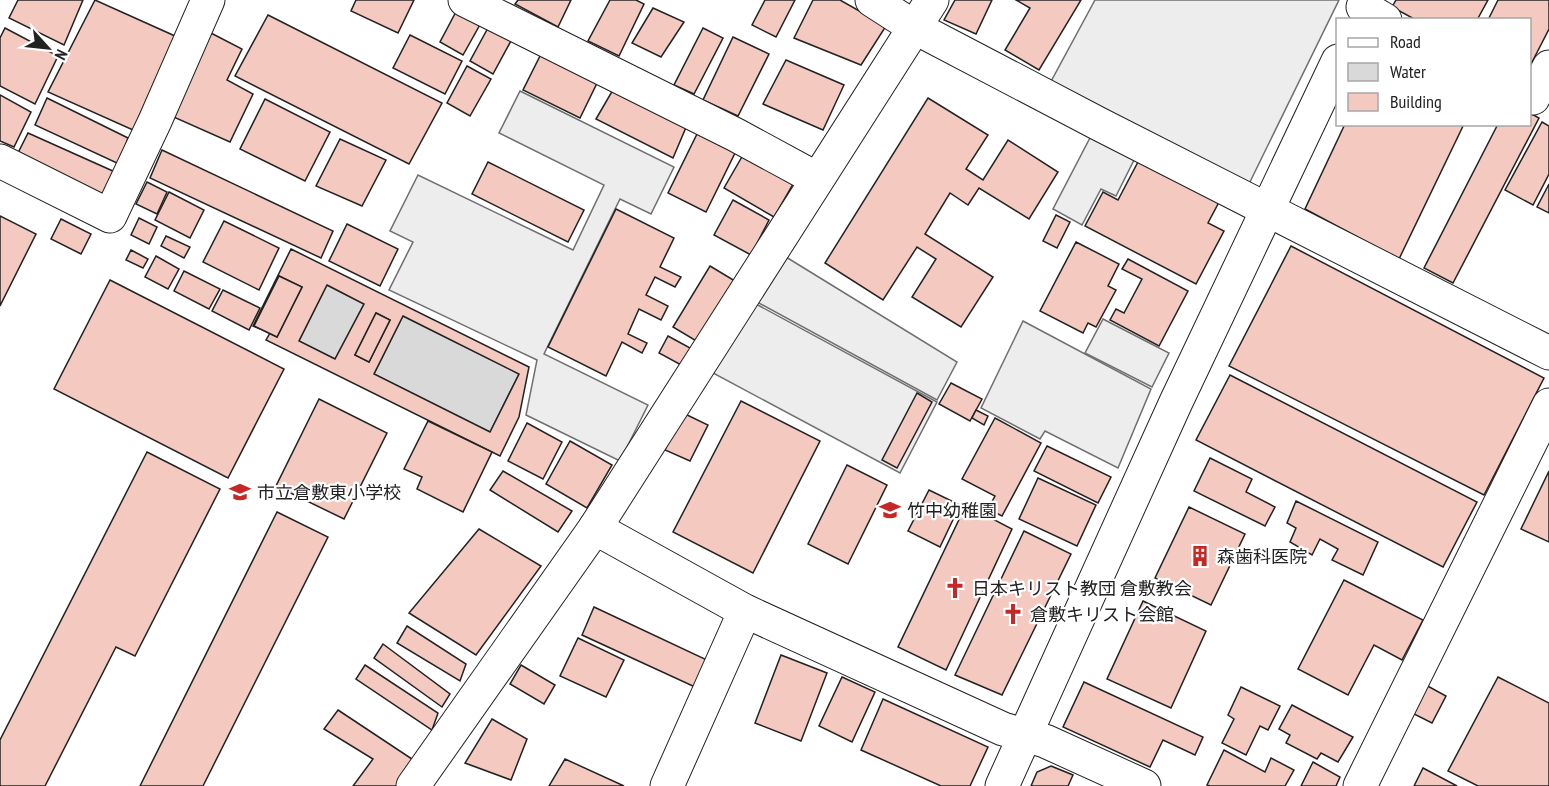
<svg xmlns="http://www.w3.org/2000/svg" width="1549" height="786" font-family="'PT Sans Narrow','Noto Sans JP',sans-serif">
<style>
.parking{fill:#ededed;stroke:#6f6f6f;stroke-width:1.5}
.water{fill:#d9d9d9;stroke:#6f6f6f;stroke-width:1.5}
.building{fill:#f3c9c0;stroke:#222;stroke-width:1.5;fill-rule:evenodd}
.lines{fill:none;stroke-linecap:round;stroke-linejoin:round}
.minor-casing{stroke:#222;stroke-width:35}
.minor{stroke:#fff;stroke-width:33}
.labels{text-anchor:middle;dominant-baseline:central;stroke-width:4.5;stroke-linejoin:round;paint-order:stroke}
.poi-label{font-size:18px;fill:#222;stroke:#fff;text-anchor:start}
</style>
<rect width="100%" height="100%" fill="#fff"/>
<!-- parking -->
<g class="parking">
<polygon points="1095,0 1339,0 1247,188 1048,87"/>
<polygon points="520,91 674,167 651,214 620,199 544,354 648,405 620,461 526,415 537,360 389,290 413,242 390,231 418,175 573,250 604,185 499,133"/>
<polygon points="1092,134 1136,156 1116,196 1101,189 1082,225 1053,209"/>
<polygon points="786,257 957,362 937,400 757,302"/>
<polygon points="756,304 937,402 900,473 713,373"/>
<polygon points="1103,319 1169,353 1152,387 1085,353"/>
<polygon points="1023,321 1151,389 1118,468 1045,431 1040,439 981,408"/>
</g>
<!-- water -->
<g class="water">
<polygon points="327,285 364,304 335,359 299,341"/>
<polygon points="403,316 519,374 490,432 374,374"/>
</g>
<!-- building -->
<g class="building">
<polygon points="18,0 83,0 64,45 9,18"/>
<polygon points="95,0 175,36 133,130 48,92"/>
<polygon points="356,0 414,0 398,33 351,11"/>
<polygon points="518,0 571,0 558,27 515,4"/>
<polygon points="610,0 636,0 644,4 619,56 588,41"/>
<polygon points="765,0 795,0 776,37 752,25"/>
<polygon points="813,0 840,0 886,26 861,65 794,38"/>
<polygon points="955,0 992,0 976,34 944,20"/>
<polygon points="1016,0 1081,0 1039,70 1005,50 1030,8"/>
<polygon points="1396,0 1488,0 1477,20 1416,20 1392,7"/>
<polygon points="1498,0 1549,0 1549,29 1530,66 1530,20 1488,20"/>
<polygon points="458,8 482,21 463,55 440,42"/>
<polygon points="653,8 684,22 661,57 632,43"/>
<polygon points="268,15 442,103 409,164 235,76"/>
<polygon points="489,26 512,39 493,74 470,61"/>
<polygon points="5,28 58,56 35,104 0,86 0,38"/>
<polygon points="703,28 723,38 694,94 674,85"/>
<polygon points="209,32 242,49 227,80 253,94 230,142 169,115"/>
<polygon points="410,35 462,61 445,94 393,68"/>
<polygon points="733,37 769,54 738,116 703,100"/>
<polygon points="542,52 599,79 580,118 523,90"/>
<polygon points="786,60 844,85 823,130 763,104"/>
<polygon points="467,66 491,79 470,116 447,103"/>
<polygon points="614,88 687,125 673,158 596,119"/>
<polygon points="0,95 31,112 14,147 0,141"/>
<polygon points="47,98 128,138 119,164 35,125"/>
<polygon points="928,98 988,135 966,169 983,180 1008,140 1058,172 1029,219 979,188 968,205 950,193 925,234 993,277 961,327 912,297 936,259 917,247 883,300 825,263"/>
<polygon points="265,99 330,132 305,181 240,149"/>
<polygon points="1530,113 1539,118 1453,283 1424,268 1498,124 1530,124"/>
<polygon points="1542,122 1549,126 1549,174 1533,205 1505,190"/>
<polygon points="1345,124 1464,124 1399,259 1305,209"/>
<polygon points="698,132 736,151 706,212 668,193"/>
<polygon points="28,133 115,172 105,196 16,157"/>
<polygon points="340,139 386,160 362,206 316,186"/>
<polygon points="162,150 333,231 321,258 150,178"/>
<polygon points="743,155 793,184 774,217 724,188"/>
<polygon points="1139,160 1219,202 1208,223 1224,231 1196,284 1085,226 1103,192 1118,200"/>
<polygon points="488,162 584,210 568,242 472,194"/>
<polygon points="147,182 167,192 157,214 136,204"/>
<polygon points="1549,184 1549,213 1537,207"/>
<polygon points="169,192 204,210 190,238 155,220"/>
<polygon points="733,200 769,220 751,255 714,235"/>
<polygon points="616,209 674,238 660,267 681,277 675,287 655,277 646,295 668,306 661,320 639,309 628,334 647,343 642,353 622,342 606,376 548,347"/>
<polygon points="1056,215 1070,222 1057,248 1043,241"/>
<polygon points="0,216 36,234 0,306"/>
<polygon points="139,218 157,227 149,244 131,235"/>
<polygon points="61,219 91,234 81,254 51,239"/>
<polygon points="224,221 279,248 259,290 203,262"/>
<polygon points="347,224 398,249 380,286 329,261"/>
<polygon points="166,236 190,247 184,258 161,246"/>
<polygon points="1076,242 1119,264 1108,286 1116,290 1096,327 1088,323 1083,333 1040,311"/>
<polygon points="1291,246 1544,378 1484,495 1229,366"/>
<path d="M291,249l238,118 -10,50 -19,39 -234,-116 4,-7 -17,-7zM279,276l23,11 -25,50 -23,-11zM327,285l37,19 -29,55 -36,-18zM376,313l14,7 -21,42 -14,-7zM403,316l116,58 -29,58 -116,-58z"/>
<polygon points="131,250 148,259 143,268 126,260"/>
<polygon points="156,256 179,269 168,289 145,277"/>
<polygon points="1128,259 1188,291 1159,346 1110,320 1116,309 1124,313 1142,279 1122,269"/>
<polygon points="710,266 735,281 698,342 673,327"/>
<polygon points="184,271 220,289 209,309 174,291"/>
<polygon points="279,276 302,287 277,337 254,326"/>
<polygon points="110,280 284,369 228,478 54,389"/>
<polygon points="223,290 260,308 249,330 212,311"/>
<polygon points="376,313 390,320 369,362 355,355"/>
<polygon points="668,336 692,349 683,366 659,353"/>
<polygon points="1230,375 1477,502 1443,567 1196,440"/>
<polygon points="951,383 982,399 970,421 939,404"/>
<polygon points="917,393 932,402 897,468 882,460"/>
<polygon points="319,399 387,433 344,519 276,486"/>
<polygon points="741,401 820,441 753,573 673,532"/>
<polygon points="976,410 988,416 984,425 972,418"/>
<polygon points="683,413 708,425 690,461 665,450"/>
<polygon points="995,418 1041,443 1002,516 988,509 995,496 962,479"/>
<polygon points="428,421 492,452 463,512 417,489 422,477 404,469"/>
<polygon points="527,423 562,442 543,479 508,461"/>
<polygon points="570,441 612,465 587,508 546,484"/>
<polygon points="1047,446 1111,477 1098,503 1034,471"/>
<polygon points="147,452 220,489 135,656 116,647 45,786 0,786 0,740"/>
<polygon points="1210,458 1252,479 1246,492 1275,507 1265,526 1194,491"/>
<polygon points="847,465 887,485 848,564 808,544"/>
<polygon points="503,471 572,511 558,532 490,490"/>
<polygon points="1549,471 1549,542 1521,529"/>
<polygon points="1038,478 1096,505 1077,546 1019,519"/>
<polygon points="929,490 960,505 940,547 908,531"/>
<polygon points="1296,501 1378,542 1363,575 1332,560 1338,549 1320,539 1312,555 1290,542 1296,528 1287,523"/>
<polygon points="966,505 1012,529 946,670 898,647"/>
<polygon points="1189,507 1245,534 1211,605 1155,578"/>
<polygon points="277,512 328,537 203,786 140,786"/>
<polygon points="479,529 541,566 476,655 409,613"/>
<polygon points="1024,531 1071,554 1002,695 955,675"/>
<polygon points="1344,580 1423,620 1402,660 1374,645 1348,695 1298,669"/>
<polygon points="1143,601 1206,631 1171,708 1107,679"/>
<polygon points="594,607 707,660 695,687 582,635"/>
<polygon points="407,626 466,664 460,681 397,643"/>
<polygon points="578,638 624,660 606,697 560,676"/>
<polygon points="383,644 450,694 442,707 374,658"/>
<polygon points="781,655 827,673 801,741 755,723"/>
<polygon points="365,665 438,713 432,730 356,679"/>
<polygon points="521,665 555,685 544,704 510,684"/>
<polygon points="842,677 875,692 852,742 819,726"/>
<polygon points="1498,677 1549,703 1549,786 1478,786 1448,771"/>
<polygon points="1084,682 1203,737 1195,755 1163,740 1150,767 1063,727"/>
<polygon points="1424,684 1446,696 1432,723 1410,712"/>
<polygon points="1241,687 1280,706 1268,730 1260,726 1246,755 1222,743 1234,719 1228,715"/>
<polygon points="883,699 988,747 970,786 941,786 861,750"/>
<polygon points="1292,705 1353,737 1338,762 1321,753 1317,759 1286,743 1290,735 1279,729"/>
<polygon points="338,710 415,761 396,786 353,786 373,759 324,729"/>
<polygon points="492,719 527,739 511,780 465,763"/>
<polygon points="1224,750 1265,772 1271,758 1294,770 1285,786 1210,786 1207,785"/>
<polygon points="565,759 624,786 549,786"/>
<polygon points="1313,762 1340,777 1336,786 1301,786"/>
<polygon points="1051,766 1073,775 1068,786 1031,786 1037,772"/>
<polygon points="1423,768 1457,786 1414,786"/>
</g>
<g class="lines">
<defs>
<g id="minor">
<polyline points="465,0 736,135 817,179"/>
<polyline points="872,0 914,27 1099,124 1549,353"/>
<polyline points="1363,7 1385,20"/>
<polyline points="1530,96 1533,98 1549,67"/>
<polyline points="0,161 110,216 155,121 208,0"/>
<polyline points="595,528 745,611 1003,729 1045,741 1144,786"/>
<polyline points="413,786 595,528 932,0"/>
<polyline points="667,786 745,611"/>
<polyline points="1002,786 1176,402 1338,61"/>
<polyline points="1360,786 1549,405"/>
</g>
</defs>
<!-- minor casing -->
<use href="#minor" class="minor-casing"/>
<!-- minor -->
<use href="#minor" class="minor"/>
</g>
<!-- icons -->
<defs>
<symbol id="school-bare" viewBox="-9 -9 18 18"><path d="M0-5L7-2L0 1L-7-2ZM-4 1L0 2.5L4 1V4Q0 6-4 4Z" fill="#c62828" stroke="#fff" stroke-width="2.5" paint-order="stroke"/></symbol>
<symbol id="building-bare" viewBox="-9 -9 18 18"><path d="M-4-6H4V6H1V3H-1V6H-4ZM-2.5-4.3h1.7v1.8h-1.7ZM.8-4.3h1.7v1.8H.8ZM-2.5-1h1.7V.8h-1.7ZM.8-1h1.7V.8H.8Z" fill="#c62828" stroke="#fff" stroke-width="2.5" paint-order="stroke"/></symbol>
<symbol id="church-bare" viewBox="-9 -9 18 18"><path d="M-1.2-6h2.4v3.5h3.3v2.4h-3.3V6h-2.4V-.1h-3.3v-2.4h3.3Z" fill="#c62828" stroke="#fff" stroke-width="2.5" paint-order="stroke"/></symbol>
</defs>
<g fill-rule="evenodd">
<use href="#school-bare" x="225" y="477" width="30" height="30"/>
<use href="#school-bare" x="875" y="495" width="30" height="30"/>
<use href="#building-bare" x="1185" y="541" width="30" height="30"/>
<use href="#church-bare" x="940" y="573" width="30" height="30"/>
<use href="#church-bare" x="998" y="599" width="30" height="30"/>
</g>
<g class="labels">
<!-- poi labels -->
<g class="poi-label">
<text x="257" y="492">市立倉敷東小学校</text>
<text x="907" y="510">竹中幼稚園</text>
<text x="1217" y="556">森歯科医院</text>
<text x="972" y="588">日本キリスト教団 倉敷教会</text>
<text x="1030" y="614">倉敷キリスト会館</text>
</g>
</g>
<!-- legend -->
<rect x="1336" y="18" width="195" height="108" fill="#ffffff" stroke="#a7a7a7" stroke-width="1.5"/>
<rect x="1348" y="38" width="30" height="9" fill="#ffffff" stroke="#a7a7a7" stroke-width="1.5"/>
<text x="1390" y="48" font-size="18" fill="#222222">Road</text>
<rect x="1348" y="63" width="30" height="18" fill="#d9d9d9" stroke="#a7a7a7" stroke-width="1.5"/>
<text x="1390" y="78" font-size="18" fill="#222222">Water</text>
<rect x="1348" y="93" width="30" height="18" fill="#f3c9c0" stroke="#a7a7a7" stroke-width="1.5"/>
<text x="1390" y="108" font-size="18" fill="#222222">Building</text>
<!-- north arrow -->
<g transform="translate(48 48) rotate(117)" stroke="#ffffff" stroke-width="4.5" paint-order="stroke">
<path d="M0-4.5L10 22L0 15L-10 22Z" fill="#222222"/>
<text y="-9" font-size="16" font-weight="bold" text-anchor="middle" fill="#222222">N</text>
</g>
</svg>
